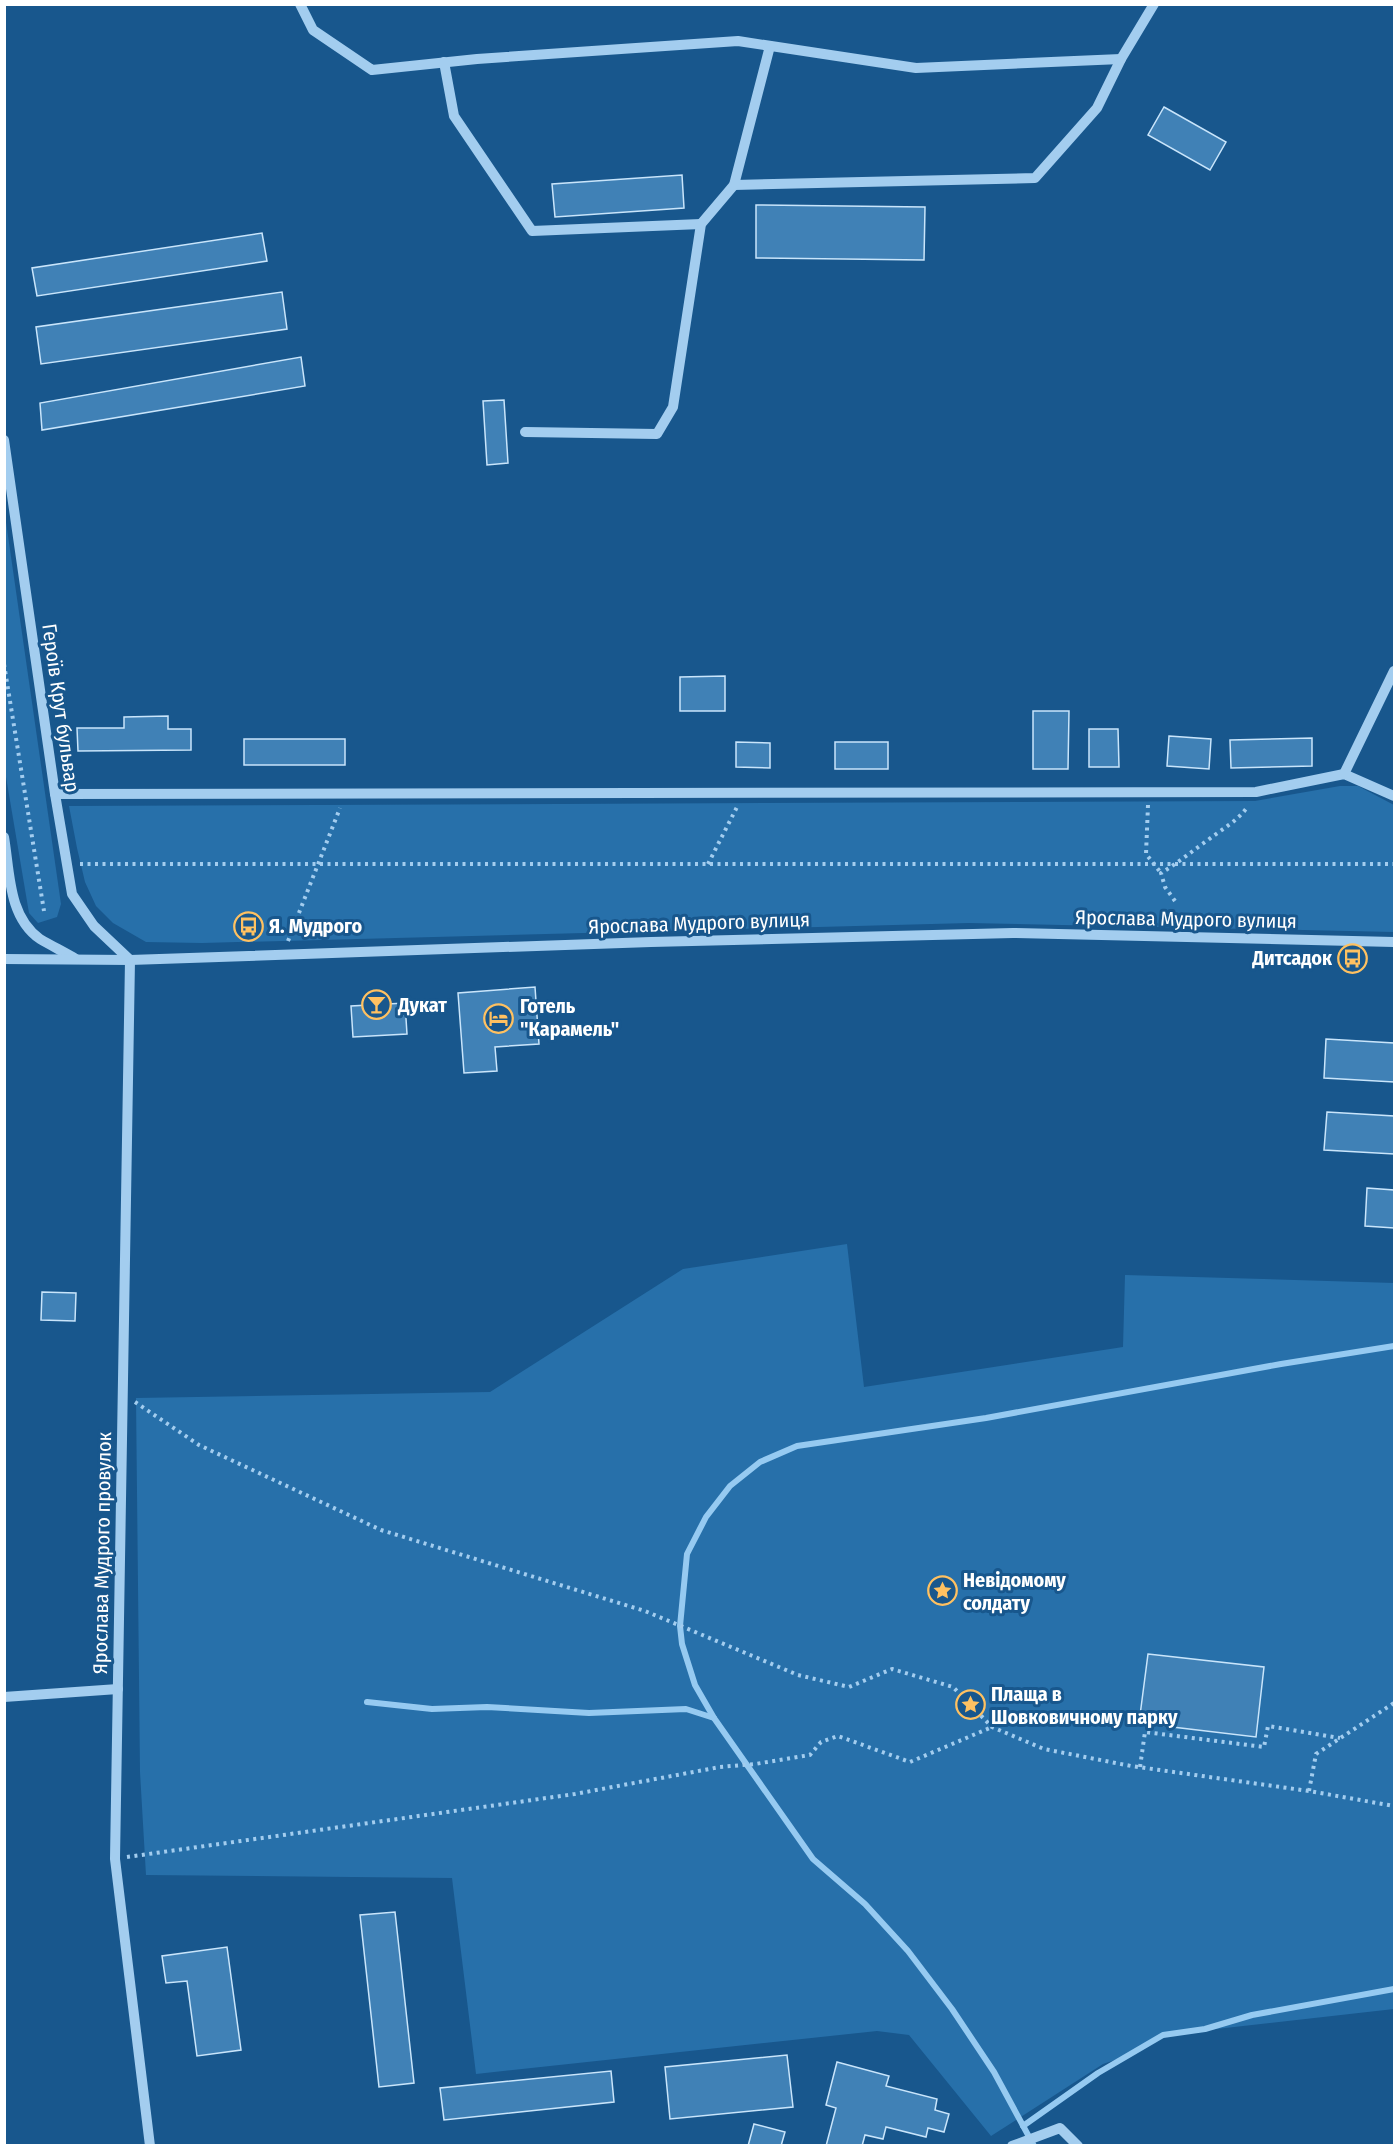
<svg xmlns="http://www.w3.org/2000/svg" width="1399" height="2150" font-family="'Fira Sans Condensed',sans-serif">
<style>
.green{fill:#2770aa}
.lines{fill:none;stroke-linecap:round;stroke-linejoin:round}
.stream{stroke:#96caf1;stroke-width:6}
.building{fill:#4081b6;stroke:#c9e5fb;stroke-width:1.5}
.path{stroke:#a3cdef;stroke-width:4;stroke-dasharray:3 4.5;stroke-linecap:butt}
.minor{stroke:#a3cdef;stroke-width:10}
.labels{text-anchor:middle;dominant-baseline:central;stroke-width:6;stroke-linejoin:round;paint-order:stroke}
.street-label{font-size:20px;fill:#fff;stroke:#18578d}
.poi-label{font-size:20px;font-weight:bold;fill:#fff;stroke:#18578d;text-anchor:start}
</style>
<rect width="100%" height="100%" fill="#18578d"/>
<!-- green -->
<g class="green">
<polygon points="5,515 61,904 57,917 38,923 29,913 5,771"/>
<polygon points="1340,786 1358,786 1394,805 1394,932 969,923 202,943 146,942 113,923 96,906 85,882 77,848 69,806 1255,801"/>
<polygon points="847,1244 864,1387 1123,1347 1125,1275 1394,1283 1394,2009 1163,2035 1130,2055 1103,2064 991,2136 909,2035 877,2031 476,2074 452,1878 146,1875 140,1772 136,1398 490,1392 683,1269"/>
</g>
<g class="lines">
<!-- stream -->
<g class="stream">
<polyline points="367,1702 432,1709 487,1707 589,1713 686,1709 714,1718 813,1859 865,1904 908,1951 952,2009 994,2072 1034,2146"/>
<polyline points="714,1718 695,1685 682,1644 680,1626 687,1554 706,1517 730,1486 760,1462 797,1446 986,1418 1281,1364 1394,1346"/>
<polyline points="1023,2126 1098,2073 1163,2035 1205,2029 1252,2015 1394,1989"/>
</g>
</g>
<!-- building -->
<g class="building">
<polygon points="1164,107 1226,142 1210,170 1148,135"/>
<polygon points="682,175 684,208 555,217 552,184"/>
<polygon points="756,205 925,207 924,260 756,258"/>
<polygon points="262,233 267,261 37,296 32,268"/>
<polygon points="282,292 287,329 41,364 36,327"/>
<polygon points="301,357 305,386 42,430 40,403"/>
<polygon points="504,400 508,463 487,465 483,401"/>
<polygon points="725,676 725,711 680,711 680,677"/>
<polygon points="1033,711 1069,711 1068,769 1033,769"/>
<polygon points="168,716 168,729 191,729 191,750 78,751 77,728 124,728 124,717"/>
<polygon points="1089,729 1118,729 1119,767 1089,767"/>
<polygon points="1169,736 1211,739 1209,769 1167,766"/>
<polygon points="1312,738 1312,766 1231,768 1230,740"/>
<rect x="244" y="739" width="101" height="26"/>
<polygon points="736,742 770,743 770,768 736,767"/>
<rect x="835" y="742" width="53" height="27"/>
<polygon points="535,987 539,1044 495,1047 497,1071 464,1073 458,993"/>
<polygon points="405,1003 407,1034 353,1037 351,1006"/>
<polygon points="1326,1039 1394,1043 1394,1082 1324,1078"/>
<polygon points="1327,1112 1394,1116 1394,1154 1324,1150"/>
<polygon points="1367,1188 1394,1190 1394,1228 1365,1226"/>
<polygon points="42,1292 76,1293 75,1321 41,1320"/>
<polygon points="1148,1654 1264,1667 1256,1737 1139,1723"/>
<polygon points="395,1912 414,2083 379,2087 360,1915"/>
<polygon points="227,1947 241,2050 197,2056 187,1981 166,1983 162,1956"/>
<polygon points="787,2055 793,2107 670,2119 665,2067"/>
<polygon points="837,2062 889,2076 886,2086 937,2099 935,2110 949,2114 944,2132 928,2128 926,2137 886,2127 883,2139 865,2135 862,2146 826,2146 836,2108 826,2105"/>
<polygon points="611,2071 614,2102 444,2120 440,2088"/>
<polygon points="754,2124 785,2132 781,2146 748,2146"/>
</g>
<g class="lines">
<!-- path -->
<g class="path">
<polyline points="4,664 44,911"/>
<polyline points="1148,805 1146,854 1161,873"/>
<polyline points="80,864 1394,864"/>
<polyline points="708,864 737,807"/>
<path d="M1175,901l-10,-14 -4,-14c17,-10 31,-22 47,-33 14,-11 30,-19 40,-34"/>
<polyline points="288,941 340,808"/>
<polyline points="135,1402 199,1445 381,1530 645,1611 798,1675 849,1687 892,1669 953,1687 992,1727 1044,1749 1131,1766 1309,1791 1394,1806"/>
<polyline points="1140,1767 1145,1732 1264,1747 1268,1726 1340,1738"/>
<polyline points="1309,1791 1316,1754 1394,1703"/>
<polyline points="127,1857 575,1794 720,1767 755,1764 810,1755 821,1742 838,1736 910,1762 992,1727"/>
</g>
<!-- minor -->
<g class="minor">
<polyline points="300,4 313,30 372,70 477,59 738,41 916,68 1121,59"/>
<polyline points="444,62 454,116 532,231 701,224"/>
<polyline points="734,185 1035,178 1097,108 1121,59 1154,4"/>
<polyline points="525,432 657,434 673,407 701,224 734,185 770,46"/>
<polyline points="4,440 55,794 72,894 94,926 130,960"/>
<polyline points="1344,774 1394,671"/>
<polyline points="55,794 1256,792 1344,774 1394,796"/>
<path d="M4,837c6,35 4,80 36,102 12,7 24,13 36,20"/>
<polyline points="4,959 130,960 651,942 1013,933 1394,942"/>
<polyline points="130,960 115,1859 150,2146"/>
<polyline points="4,1697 118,1689"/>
<polyline points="1012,2146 1060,2128 1078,2146"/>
</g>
</g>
<!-- icons -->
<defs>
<symbol id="bus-ring" viewBox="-11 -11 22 22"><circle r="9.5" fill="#18578d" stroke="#ffc161" stroke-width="1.5"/><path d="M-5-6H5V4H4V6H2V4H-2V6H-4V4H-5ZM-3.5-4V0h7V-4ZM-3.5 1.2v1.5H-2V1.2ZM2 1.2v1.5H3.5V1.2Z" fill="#ffc161"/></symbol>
<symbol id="bar-ring" viewBox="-11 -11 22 22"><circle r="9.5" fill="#18578d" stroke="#ffc161" stroke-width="1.5"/><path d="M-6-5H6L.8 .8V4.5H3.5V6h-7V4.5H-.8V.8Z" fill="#ffc161"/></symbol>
<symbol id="hotel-ring" viewBox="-11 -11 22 22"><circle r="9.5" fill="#18578d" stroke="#ffc161" stroke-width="1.5"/><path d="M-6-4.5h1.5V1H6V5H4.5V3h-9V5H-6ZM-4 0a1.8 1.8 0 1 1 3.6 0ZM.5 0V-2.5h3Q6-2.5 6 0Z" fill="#ffc161"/></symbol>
<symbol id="sight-ring" viewBox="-11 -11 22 22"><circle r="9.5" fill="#18578d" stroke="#ffc161" stroke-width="1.5"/><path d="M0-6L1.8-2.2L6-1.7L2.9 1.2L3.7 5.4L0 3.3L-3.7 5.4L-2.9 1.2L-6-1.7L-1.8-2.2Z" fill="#ffc161"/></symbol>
</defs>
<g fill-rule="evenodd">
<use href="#bus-ring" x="232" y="910" width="33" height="33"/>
<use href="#bus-ring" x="1336" y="942" width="33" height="33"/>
<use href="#bar-ring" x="360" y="988" width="33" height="33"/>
<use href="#hotel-ring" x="482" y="1002" width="33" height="33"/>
<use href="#sight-ring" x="926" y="1574" width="33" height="33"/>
<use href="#sight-ring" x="954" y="1688" width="33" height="33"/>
</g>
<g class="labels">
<!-- street labels -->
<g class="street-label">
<text transform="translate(61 708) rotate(82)">Героїв Крут бульвар</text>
<text transform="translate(1186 919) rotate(1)">Ярослава Мудрого вулиця</text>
<text transform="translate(699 923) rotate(-2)">Ярослава Мудрого вулиця</text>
<text transform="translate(102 1553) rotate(-89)">Ярослава Мудрого провулок</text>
</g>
<!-- poi labels -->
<g class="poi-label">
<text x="269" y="926">Я. Мудрого</text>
<text x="1332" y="958" text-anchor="end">Дитсадок</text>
<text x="398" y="1005">Дукат</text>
<text x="520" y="1006">Готель<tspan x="520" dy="23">"Карамель"</tspan></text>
<text x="963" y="1580">Невідомому<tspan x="963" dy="23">солдату</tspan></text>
<text x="991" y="1694">Плаща в<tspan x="991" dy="23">Шовковичному парку</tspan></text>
</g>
</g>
<!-- border -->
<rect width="1399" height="2150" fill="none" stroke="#ffffff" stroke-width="12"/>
</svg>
